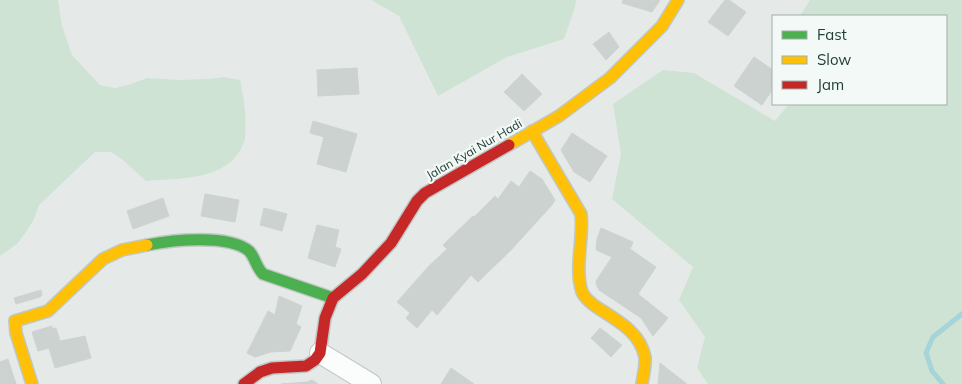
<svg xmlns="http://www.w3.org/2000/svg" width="962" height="384" font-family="Mulish,sans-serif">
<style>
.green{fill:#cee3d4}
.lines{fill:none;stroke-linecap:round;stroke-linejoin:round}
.stream{stroke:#a5d4d9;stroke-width:5}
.building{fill:#ccd2cf;stroke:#ced3d1}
.street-casing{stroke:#c2c7c5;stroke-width:22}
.fast-casing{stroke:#c0c8c5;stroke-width:14}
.slow-casing{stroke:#c0c8c5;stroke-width:14}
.jam-casing{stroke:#c0c8c5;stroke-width:14}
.street{stroke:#fbfcfc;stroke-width:20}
.fast{stroke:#4caf50;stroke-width:11}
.slow{stroke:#ffc107;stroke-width:11}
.jam{stroke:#c62828;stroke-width:11}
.labels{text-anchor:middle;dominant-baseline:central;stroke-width:4.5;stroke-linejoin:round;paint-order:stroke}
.street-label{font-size:12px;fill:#223f35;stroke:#f3f9f6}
</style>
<rect width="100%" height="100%" fill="#e5eae8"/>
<!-- green -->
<g class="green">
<path d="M0,0h58l4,26 10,29 28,30 15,3 16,-4 16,-6 31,2 31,-1 15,-2 16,3c4,18 7,40 5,58 0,4 -3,7 -4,11 -17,32 -63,29 -95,32l-23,-21 -12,-8h-16l-56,53 -5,14 -8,13 -9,12 -17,12z"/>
<polygon points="371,0 576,0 575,7 564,39 507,57 438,96 399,16"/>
<polygon points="810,0 962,0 962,384 708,384 697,368 705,337 679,300 693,267 612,199 621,154 613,104 663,70 694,73 775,121 789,104 946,104 946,16 800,16"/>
</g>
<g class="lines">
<!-- stream -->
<polyline class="stream" points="943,384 932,371 926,353 933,337 962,314"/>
</g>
<!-- building -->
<g class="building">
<polygon points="623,0 660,0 652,12 622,3"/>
<polygon points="725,0 729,0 746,12 728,36 708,22"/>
<polygon points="609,32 619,47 606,60 593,44"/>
<polygon points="754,57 773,70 773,89 762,105 734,86"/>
<polygon points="357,68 359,94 318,96 317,70"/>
<polygon points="522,74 542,94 524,111 504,92"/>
<polygon points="313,121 357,134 346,172 317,164 324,137 310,133"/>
<polygon points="572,133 607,156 590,182 574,172 561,150"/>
<polygon points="530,171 542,179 555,200 552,205 511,250 478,282 471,275 437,315 432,310 417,328 406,318 410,313 397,302 428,267 447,249 443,245 473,216 474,217 495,196 498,199 511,181 519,187"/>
<polygon points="205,194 239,200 235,222 201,216"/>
<polygon points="163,198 169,216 133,229 127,211"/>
<polygon points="264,208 287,214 282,231 260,225"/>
<polygon points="317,225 339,230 335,247 341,249 335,267 308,258"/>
<polygon points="601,228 633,242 630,249 656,267 638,294 668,318 653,336 641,318 599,290 597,286 596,281 612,257 596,250 597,239"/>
<polygon points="41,290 42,295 40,297 16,304 14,298"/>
<polygon points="279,296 302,306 296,324 301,327 290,351 271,352 255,357 247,353 268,311 275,315"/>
<polygon points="52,326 52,329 56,328 60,341 85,336 91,358 55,368 49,348 38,351 32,332"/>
<polygon points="600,328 622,345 611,357 591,338"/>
<polygon points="8,359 16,384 0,384 0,362"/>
<polygon points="660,363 687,384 658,384"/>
<polygon points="451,368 474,384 441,384"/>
<polygon points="312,380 318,384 281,384 307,382"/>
</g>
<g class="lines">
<defs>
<polyline id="street" points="320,353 371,384"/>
<path id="fast" d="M147,245c25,-5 82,-11 102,6 6,6 7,16 14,23l70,24"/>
<g id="slow">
<path d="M532,131l49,83c3,25 -7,53 1,78 3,7 10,12 16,16 20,13 42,24 47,49 1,8 -2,19 -3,27"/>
<polyline points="509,145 559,116 610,78 662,26 678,0"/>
<polyline points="32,384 16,333 15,321 48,311 103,259 122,250 147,245"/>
</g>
<polyline id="jam" points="244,384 260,372 272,368 306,366 315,360 320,353 325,318 333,298 362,274 391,243 417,201 425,193 509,145"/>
</defs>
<!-- street casing -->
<use href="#street" class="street-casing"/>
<!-- fast casing -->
<use href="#fast" class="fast-casing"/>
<!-- slow casing -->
<use href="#slow" class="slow-casing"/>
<!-- jam casing -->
<use href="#jam" class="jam-casing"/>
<!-- street -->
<use href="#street" class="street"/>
<!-- fast -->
<use href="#fast" class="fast"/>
<!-- slow -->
<use href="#slow" class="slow"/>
<!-- jam -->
<use href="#jam" class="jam"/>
</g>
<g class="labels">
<!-- street labels -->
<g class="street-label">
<text transform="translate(474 149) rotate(-30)">Jalan Kyai Nur Hadi</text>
</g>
</g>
<!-- legend -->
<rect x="772" y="15" width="175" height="90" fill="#f3f9f6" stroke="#9fafa9"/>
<rect x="782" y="31" width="25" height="8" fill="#4caf50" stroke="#9fafa9"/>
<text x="817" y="40" font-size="15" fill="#223f35">Fast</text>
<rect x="782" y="56" width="25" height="8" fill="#ffc107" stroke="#9fafa9"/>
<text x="817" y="65" font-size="15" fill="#223f35">Slow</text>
<rect x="782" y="81" width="25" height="8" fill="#c62828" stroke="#9fafa9"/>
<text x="817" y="90" font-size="15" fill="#223f35">Jam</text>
</svg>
